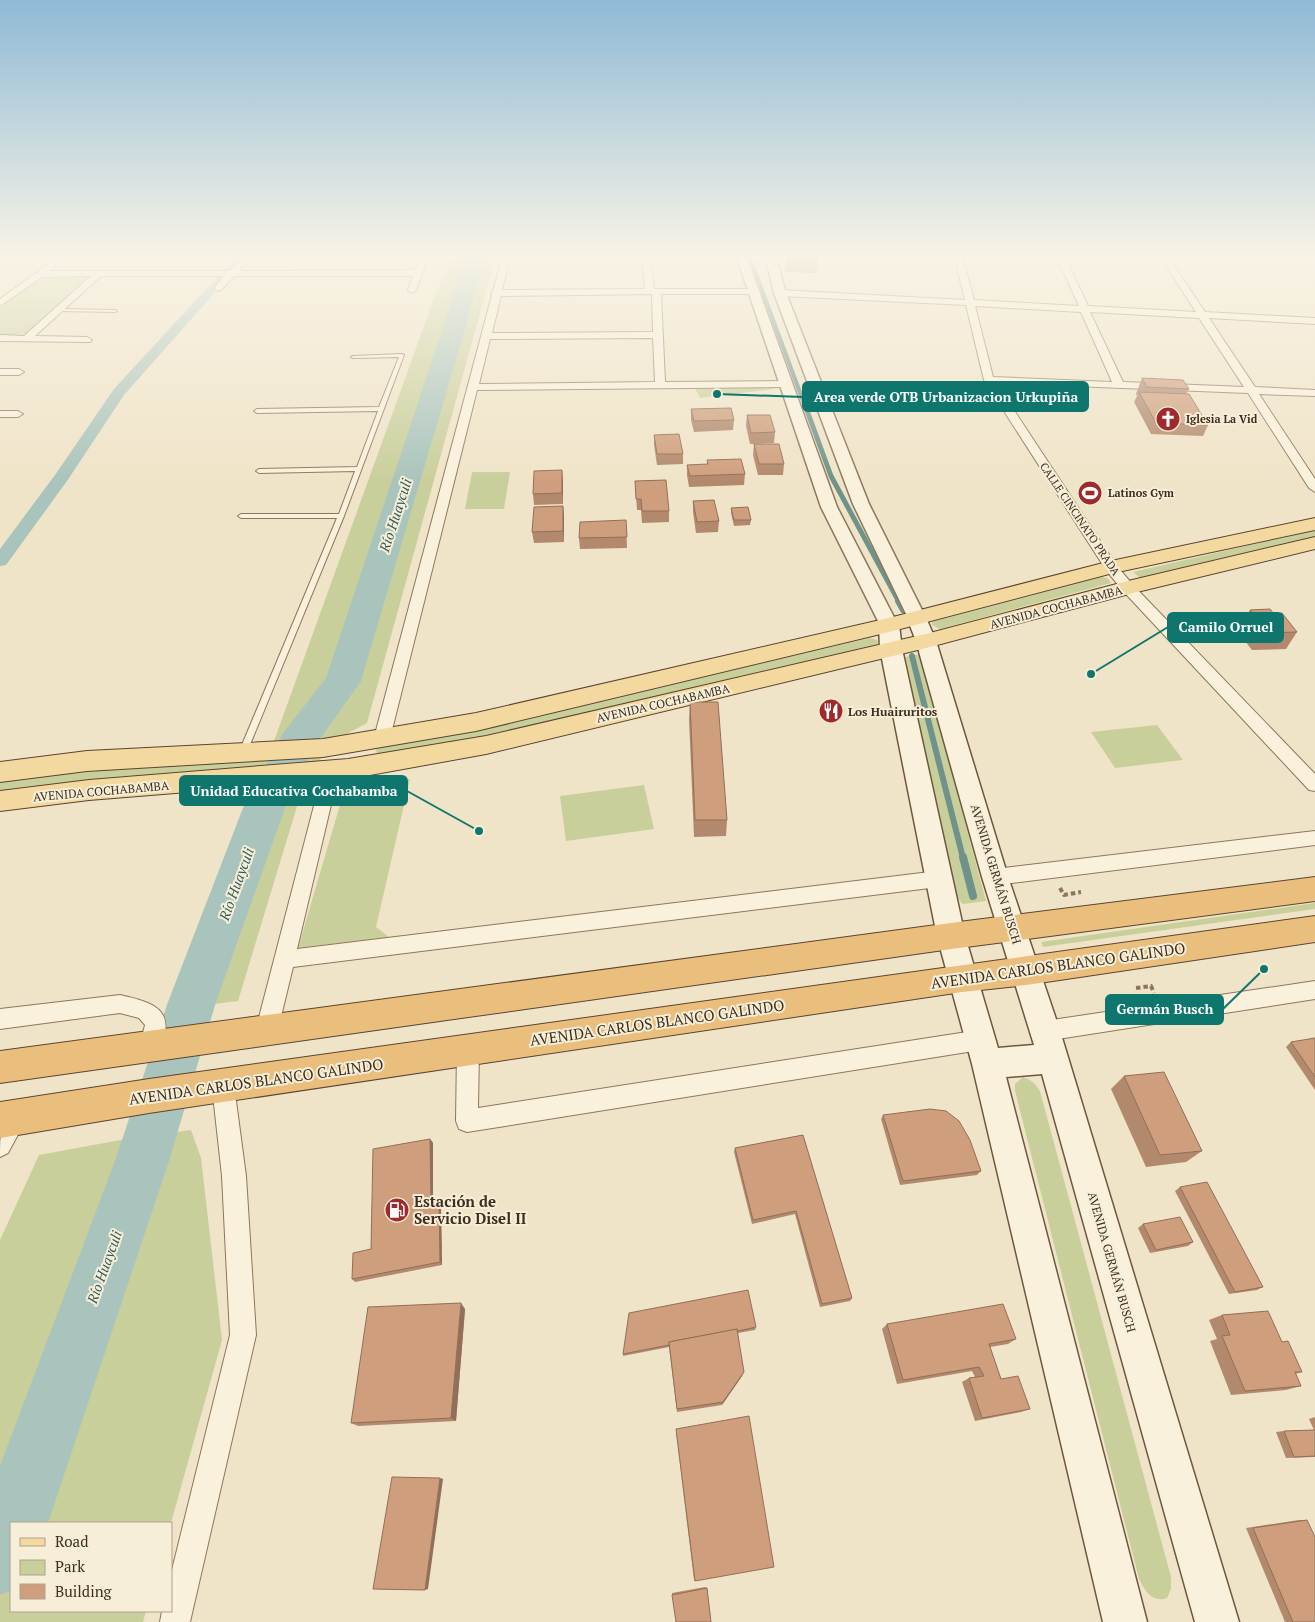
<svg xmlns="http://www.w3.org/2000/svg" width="1315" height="1622" font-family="'PT Serif',serif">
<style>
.green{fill:#c9cf9b}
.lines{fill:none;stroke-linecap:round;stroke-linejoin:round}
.stream-far3{stroke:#6f938a;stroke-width:4}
.stream-far2{stroke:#6f938a;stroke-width:5}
.stream-far1{stroke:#6f938a;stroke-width:6}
.stream{stroke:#6f938a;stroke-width:8}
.canal{fill:#a9c4bc;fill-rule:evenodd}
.river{fill:#a9c4bc;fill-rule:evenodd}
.service-casing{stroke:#8d765c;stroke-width:2}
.minor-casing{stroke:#8d765c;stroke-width:2}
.tertiary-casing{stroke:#8d765c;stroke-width:3}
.secondary-casing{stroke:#6f573f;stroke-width:3}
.primary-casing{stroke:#5b4430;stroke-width:2}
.trunk-casing{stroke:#5b4430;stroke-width:2}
.path{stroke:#8d765c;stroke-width:4;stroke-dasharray:4.5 3;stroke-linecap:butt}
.service{fill:#faf1dc;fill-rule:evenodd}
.minor{fill:#faf1dc;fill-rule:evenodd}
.tertiary{fill:#faf1dc;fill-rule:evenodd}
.secondary{fill:#faf1dc;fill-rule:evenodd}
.primary{fill:#f3d9a0;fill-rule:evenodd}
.trunk{fill:#eabe7c;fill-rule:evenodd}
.wall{fill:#b2896c}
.shaded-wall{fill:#916f58}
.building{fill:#cf9f7d;stroke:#916f58}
.labels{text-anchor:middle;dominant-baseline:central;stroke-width:4;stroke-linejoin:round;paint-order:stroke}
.far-poi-label{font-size:11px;font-weight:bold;fill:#3d2e20;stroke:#f7eed8;text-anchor:start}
.far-street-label{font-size:11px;fill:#3d2e20;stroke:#f7eed8}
.street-label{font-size:12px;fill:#3d2e20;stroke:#f7eed8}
.poi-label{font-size:12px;font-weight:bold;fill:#3d2e20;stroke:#f7eed8;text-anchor:start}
.water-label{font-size:14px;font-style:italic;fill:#2f5d5a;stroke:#f7eed8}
.near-street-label{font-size:15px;fill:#3d2e20;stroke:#f7eed8}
.near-poi-label{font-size:15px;font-weight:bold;fill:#3d2e20;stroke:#f7eed8;text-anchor:start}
.leader{fill:none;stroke:#0f766e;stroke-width:2}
.callout-dot{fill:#0f766e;stroke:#f7eed8;stroke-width:2}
.callout{fill:#0f766e;stroke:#0f766e;stroke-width:2}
.callout-label{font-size:14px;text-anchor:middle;font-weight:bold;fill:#fff}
</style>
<rect width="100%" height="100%" fill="#f0e4c8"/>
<!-- green -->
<g class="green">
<polygon points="453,255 496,255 367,723 341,737 274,741 436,293"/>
<polygon points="47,276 91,276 26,335 0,335 0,308 40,278"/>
<polygon points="694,386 770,386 774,389 700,398"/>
<polygon points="472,472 510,472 504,509 465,509"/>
<polygon points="1315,530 1315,537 1144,577 1139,577 1133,572"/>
<polygon points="1101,577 1107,578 1111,583 940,629 932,625 932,622"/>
<polygon points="870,638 877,640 878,643 876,646 509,732 383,756 377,754 376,750 378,747 606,699"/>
<polygon points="920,654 986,901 963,904 954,895 901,658"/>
<polygon points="1157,725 1183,760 1115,768 1091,732"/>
<polygon points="321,756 320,763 0,791 0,780 78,771"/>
<polygon points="410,779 376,927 389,937 298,948 344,791"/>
<polygon points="644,785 654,829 566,841 560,796"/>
<polygon points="302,790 238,1001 167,1010 254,799"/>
<polygon points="1315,903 1315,909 1043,947 1041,942"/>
<path d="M1023,1077c8,3 12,6 17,14l131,486v12l-4,9c-15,5 -22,-7 -28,-19l-124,-488v-7z"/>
<polygon points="191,1130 201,1158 222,1340 171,1523 11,1523 11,1611 146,1611 143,1622 0,1622 0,1240 39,1155 126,1139"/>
</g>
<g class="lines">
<!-- stream-far3 -->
<polyline class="stream-far3" points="749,255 805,406"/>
<!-- stream-far2 -->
<polyline class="stream-far2" points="805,405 831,476 899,602"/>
<!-- stream-far1 -->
<g class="stream-far1">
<polyline points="898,601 903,610"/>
<polyline points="912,656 963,858"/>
</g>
<!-- stream -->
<polyline class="stream" points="963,857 973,896"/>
<!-- canal -->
<g class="canal">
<polygon points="238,255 250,255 233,273 225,273 223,271 225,269"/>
<polygon points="222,274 226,276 228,278 226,280 124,395 67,481 6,565 0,566 0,549 55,475 114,389 218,276"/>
</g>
<!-- river -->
<polygon class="river" points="464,255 484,255 468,319 361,681 313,749 285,808 216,1002 170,1158 48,1523 11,1523 11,1591 0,1595 0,1466 116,1158 168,1002 243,808 283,733 326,678 446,319"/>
<defs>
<g id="service">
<polygon points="59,309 115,310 117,311 115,312 57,311 57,310"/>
<polygon points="402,354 404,355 344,516 247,752 246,754 240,754 239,752 337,518 241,518 238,516 241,514 339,514 355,471 259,473 256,471 259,469 357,467 378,411 257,413 254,411 257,409 379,407 399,357 353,358 351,357 353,356"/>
</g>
<g id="minor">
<polygon points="61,255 70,255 49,271 229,271 245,255 253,255 239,271 415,270 421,255 429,255 416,290 412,293 408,290 413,276 234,276 221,290 218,291 214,288 224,276 101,276 35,336 87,337 92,340 90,342 0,341 0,335 24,336 91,276 42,277 0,306 0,299"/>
<path d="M503,255h147l4,34h102v4l-3,1h-92l4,88 121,-1 5,3 -5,3 -309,3 -87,348 -2,4 -6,2 -6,-2 -2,-4 118,-443 -1,-2 2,-2zM510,259h132l3,30 -143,1zM652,294l1,38 -161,1 9,-37zM653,338l2,44 -176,2 11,-45z"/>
<path d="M954,255h8l12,45 105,6 -23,-51h8l24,51 108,6 -37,-57h8l38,57 110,6v6l-106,-6 46,69 60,3v6l-56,-2 56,85v13l-6,-4 -61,-95 -252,-10 120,182 17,20 182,189v17l-6,-1 -186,-199 -17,-21 -122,-190 -18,-75 -186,-9 -4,-3 4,-3 185,10zM975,306l106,6 31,70 -119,-5zM1090,312l109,6 45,69 -121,-5z"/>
<polygon points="1221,255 1315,255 1315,259 1225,257"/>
<polygon points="0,369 19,369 24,372 19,375 0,375"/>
<polygon points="0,411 18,411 23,414 18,417 0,417"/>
<polygon points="331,765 337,767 339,771 297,949 938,871 945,874 947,879 945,884 938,887 293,967 278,1029 274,1036 267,1039 260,1036 256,1029 323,771 325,767"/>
<polygon points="1315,831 1315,845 995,885 988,882 986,877 988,872 995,869"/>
<polygon points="1315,981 1315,999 1045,1041 1038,1038 1034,1031 1038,1024 1045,1021"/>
<path d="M120,995c36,8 57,15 39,57l-8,3 -8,-3 -3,-7 5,-20 -6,-7 -19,-5 -120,16v-20z"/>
<polygon points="980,1030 988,1033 991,1040 988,1047 980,1050 467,1132 459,1129 456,1121 457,1050 460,1043 468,1040 476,1043 479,1050 478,1108"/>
<polygon points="223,1075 231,1078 234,1086 246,1176 256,1335 190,1622 160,1622 162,1611 171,1611 171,1574 230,1335 222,1176 212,1086 215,1078"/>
<path d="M16,1107l8,3 3,8 -19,35 -8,4c0,-19 0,-42 16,-50z"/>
</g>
<g id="tertiary">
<polygon points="736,255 746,255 837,507 898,625 896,629 889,631 882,629 821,507"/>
<polygon points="765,255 775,255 786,293 869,504 926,618 924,622 917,624 910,622 908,618 853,504 774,293"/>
</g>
<polygon id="secondary" points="917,612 924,613 936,641 1008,877 1060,1031 1239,1622 1195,1622 1042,1074 1006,1077 1147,1622 1103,1622 972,1064 937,936 880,649 879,625 882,620 889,618 896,620 899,625 902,649 965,936 998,1048 1034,1045 982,877 916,641 907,618 910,613"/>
<g id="primary">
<polygon points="1315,518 1315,530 1113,573 889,632 476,731 323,757 87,771 0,782 0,762 87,751 323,739 476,713 889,618 1111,561"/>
<polygon points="1315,537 1315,549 1133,593 926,648 486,754 348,779 89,800 0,811 0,791 89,780 348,759 486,736 926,634 1128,581"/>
</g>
<g id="trunk">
<polygon points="1315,877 1315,901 951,949 0,1083 0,1051 951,923"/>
<polygon points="1315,916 1315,942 1026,985 962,992 149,1113 0,1138 0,1102 149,1079"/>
</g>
</defs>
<!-- service casing -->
<use href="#service" class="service-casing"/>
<!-- minor casing -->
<use href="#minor" class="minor-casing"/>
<!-- tertiary casing -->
<use href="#tertiary" class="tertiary-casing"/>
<!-- secondary casing -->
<use href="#secondary" class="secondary-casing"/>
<!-- primary casing -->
<use href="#primary" class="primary-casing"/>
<!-- trunk casing -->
<use href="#trunk" class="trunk-casing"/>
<!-- path -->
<g class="path">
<polyline points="1060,888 1064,895 1081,892"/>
<polyline points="1136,988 1151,986 1154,993"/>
</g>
<!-- service -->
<use href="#service" class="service"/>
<!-- minor -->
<use href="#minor" class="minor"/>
<!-- tertiary -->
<use href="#tertiary" class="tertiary"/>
<!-- secondary -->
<use href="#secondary" class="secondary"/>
<!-- primary -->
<use href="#primary" class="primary"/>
<!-- trunk -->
<use href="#trunk" class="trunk"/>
</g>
<!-- wall -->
<g class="wall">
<polygon points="787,255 818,255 816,273 785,272"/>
<polygon points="1142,378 1189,389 1186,394 1208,425 1203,436 1151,434 1134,402 1137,396 1136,394"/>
<polygon points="691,409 734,420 733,430 694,432 691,420"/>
<polygon points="747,415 775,432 774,443 750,444 746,426"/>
<polygon points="654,435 683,454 683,464 657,465 654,445"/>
<polygon points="754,444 784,464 783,475 758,475 753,455"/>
<polygon points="707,460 745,474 744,485 689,487 687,475 687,465 707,464"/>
<polygon points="562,470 563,504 534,505 533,494"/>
<polygon points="635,481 669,511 669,522 642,523 641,510 637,510"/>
<polygon points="693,501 719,521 718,532 696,533 693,512"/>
<polygon points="563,506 564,517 564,542 534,543 532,532"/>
<polygon points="731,508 751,520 750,525 734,526 731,513"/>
<polygon points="626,520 627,548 580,549 579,538"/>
<polygon points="1250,610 1274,614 1297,632 1286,649 1252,650 1238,632 1240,628 1239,627"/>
<polygon points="690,702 727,820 726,836 694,837 689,719"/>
<polygon points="1315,1038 1315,1090 1286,1047 1291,1042"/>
<polygon points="1124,1076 1202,1151 1186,1162 1146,1167 1111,1089"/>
<polygon points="883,1115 981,1171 977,1175 900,1185 881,1119"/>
<polygon points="803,1135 852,1298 850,1301 820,1307 795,1214 752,1224 734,1152 735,1148"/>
<polygon points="430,1139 433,1143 433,1205 439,1205 441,1208 442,1265 355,1282 352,1279 371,1249"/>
<polygon points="1180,1187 1263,1287 1257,1290 1229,1294 1175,1191"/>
<polygon points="1143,1224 1193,1242 1188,1246 1150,1253 1138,1228"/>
<polygon points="465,1309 456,1421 358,1426 351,1423"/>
<polygon points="1222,1315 1282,1342 1302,1372 1295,1374 1301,1386 1286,1390 1231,1395 1210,1341 1217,1339 1209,1320"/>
<polygon points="887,1324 1016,1339 1008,1344 990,1347 1001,1379 1030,1409 1021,1412 975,1421 962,1382 969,1378 975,1377 972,1371 897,1384 882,1329"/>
<polygon points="756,1327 755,1330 738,1333 742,1376 722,1405 677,1412 669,1347 623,1356 623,1354"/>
<polygon points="1315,1417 1315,1457 1286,1458 1276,1432 1284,1431 1314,1430 1309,1419"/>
<polygon points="676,1429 695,1581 694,1580 676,1432"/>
<polygon points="1299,1520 1307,1520 1315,1622 1285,1622 1246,1528"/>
<polygon points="705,1587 707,1588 711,1622 676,1622 672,1593"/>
</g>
<!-- shaded-wall -->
<g class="shaded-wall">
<polygon points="562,470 563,481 563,504 562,493"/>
<polygon points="563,506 564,517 564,542 563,531"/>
<polygon points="430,1139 433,1143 433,1209 431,1206"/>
<polygon points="439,1205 441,1208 442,1265 440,1262"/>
<polygon points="461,1303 465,1309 456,1421 451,1418"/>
<polygon points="744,1372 742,1376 722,1405 723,1402"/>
<polygon points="440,1478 443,1479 428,1589 425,1590"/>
</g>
<!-- building -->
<g class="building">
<polygon points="1142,378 1183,380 1189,389 1147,387"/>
<polygon points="1139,392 1189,394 1208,425 1156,423"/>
<polygon points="731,408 734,420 694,421 691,409"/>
<polygon points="747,415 770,415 775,432 751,433"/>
<polygon points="679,434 683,454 657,454 654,435"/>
<polygon points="754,444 779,444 784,464 759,464"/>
<polygon points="741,459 745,474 690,476 687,465 708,464 707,460"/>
<polygon points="562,470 562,493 533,494 534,471"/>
<polygon points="666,480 669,511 642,511 641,499 636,499 635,481"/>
<polygon points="714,500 719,521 697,522 693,501"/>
<polygon points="563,506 563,531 532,532 534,507"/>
<polygon points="748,507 751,520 734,520 731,508"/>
<polygon points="626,520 627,537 579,538 580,522"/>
<polygon points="1270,609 1274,614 1282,613 1297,632 1263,633 1249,615 1254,615 1250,610"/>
<polygon points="690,702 718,702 727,820 695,820"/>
<polygon points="1315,1038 1315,1077 1291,1042"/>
<polygon points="1164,1072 1202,1151 1160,1155 1124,1076"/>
<polygon points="930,1109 946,1111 959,1121 970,1140 981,1171 903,1181 883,1115"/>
<polygon points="803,1135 852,1298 822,1304 796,1211 753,1220 735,1148"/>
<polygon points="430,1139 431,1206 439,1205 440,1262 352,1279 353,1253 371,1249 373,1149"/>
<polygon points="1207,1182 1263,1287 1235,1292 1180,1187"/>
<polygon points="1180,1217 1193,1242 1156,1250 1143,1224"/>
<polygon points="748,1290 756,1327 738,1331 737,1329 669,1342 669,1345 623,1354 629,1313"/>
<polygon points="461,1303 451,1418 351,1423 368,1307"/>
<polygon points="1003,1304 1016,1339 989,1344 1001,1379 1018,1376 1030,1409 982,1418 969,1378 984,1376 979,1367 903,1380 887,1324"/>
<polygon points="1268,1311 1282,1342 1288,1341 1302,1372 1295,1372 1301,1386 1245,1391 1222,1336 1230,1335 1222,1315"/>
<polygon points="737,1329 744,1372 723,1402 677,1409 669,1342"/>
<polygon points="749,1416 774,1567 695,1581 676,1429"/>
<polygon points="1315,1430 1315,1456 1294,1457 1284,1431"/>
<polygon points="392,1477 440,1478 425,1590 373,1589"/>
<polygon points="1307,1520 1315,1537 1315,1622 1293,1622 1253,1528"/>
<polygon points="707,1588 711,1622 676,1622 672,1595"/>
</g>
<!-- sky -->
<linearGradient id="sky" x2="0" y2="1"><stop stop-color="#8fbad6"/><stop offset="0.53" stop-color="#f8f3e6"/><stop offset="1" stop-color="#f8f3e6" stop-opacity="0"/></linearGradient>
<rect width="1315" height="482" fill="url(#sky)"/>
<!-- icons -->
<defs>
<symbol id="church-disc" viewBox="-11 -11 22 22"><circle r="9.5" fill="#9e2a2b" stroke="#f7eed8"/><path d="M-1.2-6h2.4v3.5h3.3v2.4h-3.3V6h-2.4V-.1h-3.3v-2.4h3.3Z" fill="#fff"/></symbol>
<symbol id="stadium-disc" viewBox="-11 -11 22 22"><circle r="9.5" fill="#9e2a2b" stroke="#f7eed8"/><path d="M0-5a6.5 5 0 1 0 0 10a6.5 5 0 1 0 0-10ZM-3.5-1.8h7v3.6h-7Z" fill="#fff"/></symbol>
<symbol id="restaurant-disc" viewBox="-11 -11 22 22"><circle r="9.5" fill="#9e2a2b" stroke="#f7eed8"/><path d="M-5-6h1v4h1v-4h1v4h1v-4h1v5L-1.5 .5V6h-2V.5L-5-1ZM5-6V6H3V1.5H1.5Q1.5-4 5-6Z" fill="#fff"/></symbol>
<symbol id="fuel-disc" viewBox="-11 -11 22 22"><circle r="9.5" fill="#9e2a2b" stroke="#f7eed8"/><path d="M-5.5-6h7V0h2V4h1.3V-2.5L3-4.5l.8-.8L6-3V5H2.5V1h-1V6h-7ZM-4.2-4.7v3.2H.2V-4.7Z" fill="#fff"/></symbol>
</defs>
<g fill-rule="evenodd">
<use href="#church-disc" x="1154" y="405" width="28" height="28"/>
<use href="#stadium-disc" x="1076" y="479" width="28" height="28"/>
<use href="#restaurant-disc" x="817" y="697" width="28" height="28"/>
<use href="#fuel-disc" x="383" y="1196" width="28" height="28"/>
</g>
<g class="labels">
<!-- far-poi labels -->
<g class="far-poi-label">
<text x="1186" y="419">Iglesia La Vid</text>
<text x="1108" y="493">Latinos Gym</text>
</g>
<!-- far-street labels -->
<g class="far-street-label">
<text transform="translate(1080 519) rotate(56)">CALLE CINCINATO PRADA</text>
</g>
<!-- street labels -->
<g class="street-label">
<text transform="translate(1056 607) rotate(-15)">AVENIDA COCHABAMBA</text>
<text transform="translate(663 703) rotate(-13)">AVENIDA COCHABAMBA</text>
<text transform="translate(101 791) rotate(-5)">AVENIDA COCHABAMBA</text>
<text transform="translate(996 874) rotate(73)">AVENIDA GERMÁN BUSCH</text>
<text transform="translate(1112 1262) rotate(74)">AVENIDA GERMÁN BUSCH</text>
</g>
<!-- poi labels -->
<g class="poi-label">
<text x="848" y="711">Los Huairuritos</text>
</g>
<!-- water labels -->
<g class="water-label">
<text transform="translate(395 515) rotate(-72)">Río Huayculi</text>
<text transform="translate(236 884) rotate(-70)">Río Huayculi</text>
<text transform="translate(104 1267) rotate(-70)">Río Huayculi</text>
</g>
<!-- near-street labels -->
<g class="near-street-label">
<text transform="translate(1058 965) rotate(-8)">AVENIDA CARLOS BLANCO GALINDO</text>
<text transform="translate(657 1022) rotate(-8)">AVENIDA CARLOS BLANCO GALINDO</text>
<text transform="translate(256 1081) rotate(-8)">AVENIDA CARLOS BLANCO GALINDO</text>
</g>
<!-- near-poi labels -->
<g class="near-poi-label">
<text x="414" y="1201">Estación de<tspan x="414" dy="17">Servicio Disel II</tspan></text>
</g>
</g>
<!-- callouts -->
<path class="leader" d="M717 394L803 397M1091 674L1168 627M479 831L407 791M1264 969L1223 1009"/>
<g class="callout-dot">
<circle cx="717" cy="394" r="5"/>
<circle cx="1091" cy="674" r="5"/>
<circle cx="479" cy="831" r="5"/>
<circle cx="1264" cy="969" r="5"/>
</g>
<g class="callout">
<rect x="803" y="382" width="285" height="29" rx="5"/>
<rect x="1168" y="613" width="115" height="29" rx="5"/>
<rect x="180" y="776" width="227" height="29" rx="5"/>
<rect x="1106" y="995" width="117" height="29" rx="5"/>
</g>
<g class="callout-label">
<text x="946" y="402">Area verde OTB Urbanizacion Urkupiña</text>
<text x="1226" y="632">Camilo Orruel</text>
<text x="294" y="796">Unidad Educativa Cochabamba</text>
<text x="1165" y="1014">Germán Busch</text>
</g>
<!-- legend -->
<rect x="10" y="1522" width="162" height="90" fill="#f7eed8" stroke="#ada18e"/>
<rect x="20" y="1538" width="25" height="8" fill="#f3d9a0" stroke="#ada18e"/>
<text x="55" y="1547" font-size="15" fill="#3d2e20">Road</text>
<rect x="20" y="1560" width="25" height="15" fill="#c9cf9b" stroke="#ada18e"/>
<text x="55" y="1572" font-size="15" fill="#3d2e20">Park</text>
<rect x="20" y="1584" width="25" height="15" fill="#cf9f7d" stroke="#ada18e"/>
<text x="55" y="1597" font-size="15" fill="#3d2e20">Building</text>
</svg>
